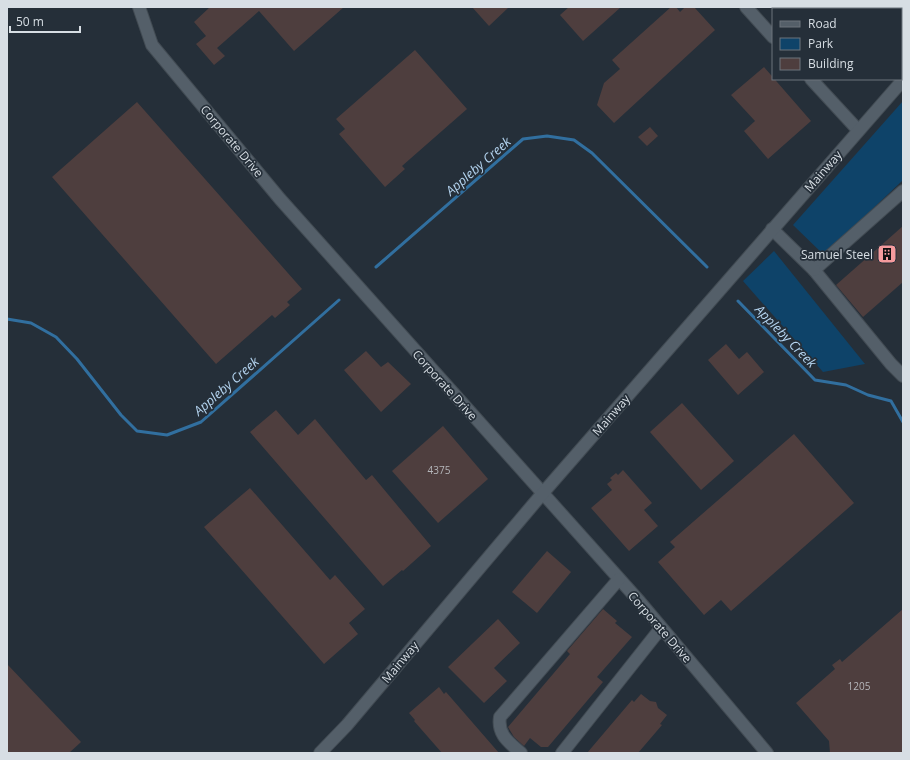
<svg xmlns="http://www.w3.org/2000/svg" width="910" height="760" font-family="'Open Sans',sans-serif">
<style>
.green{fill:#0e4369}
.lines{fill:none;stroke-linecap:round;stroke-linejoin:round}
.stream{stroke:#316f9f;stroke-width:3}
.building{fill:#4e3e3e}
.minor-casing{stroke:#424b53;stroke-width:14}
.minor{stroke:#545f69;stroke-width:12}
.labels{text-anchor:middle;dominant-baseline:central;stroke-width:3.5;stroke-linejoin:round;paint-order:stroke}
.number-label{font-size:10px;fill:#b5b6ba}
.street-label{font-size:12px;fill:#d7dee4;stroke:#252f39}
.poi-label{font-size:12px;fill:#d7dee4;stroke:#252f39;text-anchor:end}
.water-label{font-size:13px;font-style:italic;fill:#b5d5f1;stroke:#252f39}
</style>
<rect width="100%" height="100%" fill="#252f39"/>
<!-- green -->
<g class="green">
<polygon points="903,101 903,180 824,255 793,225"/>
<polygon points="774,251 865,364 823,372 743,281"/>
</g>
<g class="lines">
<!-- stream -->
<g class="stream">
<polyline points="376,267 523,139 547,136 574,140 592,153 707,267"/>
<polyline points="738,301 815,380 846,385 868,395 891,401 903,422"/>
<polyline points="7,319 31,323 56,337 77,359 121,415 137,431 167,435 201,422 339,300"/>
</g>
</g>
<!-- building -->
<g class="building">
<polygon points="210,7 344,7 294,51 259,11 217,48 225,56 214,65 196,44 206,36 194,22"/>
<polygon points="472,7 509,7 489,26"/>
<polygon points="569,7 621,7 583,41 560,15"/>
<polygon points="671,7 676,7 680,12 685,7 694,7 715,30 614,123 597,105 604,83 620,69 612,60"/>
<polygon points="415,50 467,109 402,166 405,169 385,187 339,134 345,129 336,119"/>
<polygon points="764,67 811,121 768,159 744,131 755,121 731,95"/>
<polygon points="137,102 302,289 287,302 290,305 275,318 272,315 216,364 52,177"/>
<polygon points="650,127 658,136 647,146 638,137"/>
<polygon points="903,226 903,282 863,317 836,285"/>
<polygon points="726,344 739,359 747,352 764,372 738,395 708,360"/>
<polygon points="366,351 381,367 388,362 411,384 381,412 344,370"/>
<polygon points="682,403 734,461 701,490 650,432"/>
<polygon points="276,410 298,435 315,419 366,480 372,475 431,546 403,571 402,570 383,586 250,432"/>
<polygon points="443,426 488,479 438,523 392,471"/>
<polygon points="794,434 854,503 731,611 721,600 704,615 658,562 675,547 670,542"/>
<polygon points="623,470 652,503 644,510 658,526 629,551 591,508 612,490 607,484 612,480 610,478 616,473 618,475"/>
<polygon points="250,488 330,580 335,575 365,609 349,623 358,634 324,664 204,527"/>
<polygon points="547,551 571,572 537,613 512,592"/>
<polygon points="603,609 617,621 615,623 632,637 597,677 603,682 548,747 541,747 530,738 524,746 514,737 508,727 570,654 567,651"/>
<polygon points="903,609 903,753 830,753 829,741 796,703 835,669 832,665 840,659 842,662"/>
<polygon points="498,619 520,643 494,668 507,681 484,703 448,667"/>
<polygon points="7,664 81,742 69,753 7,753"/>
<polygon points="439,687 444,694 446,692 499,753 442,753 414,721 415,720 409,713"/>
<polygon points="641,694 650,701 656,702 658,708 667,715 660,724 662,725 638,753 587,753 632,700 634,702"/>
</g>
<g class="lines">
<defs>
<g id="minor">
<polyline points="139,7 152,45 280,199 640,602 767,753"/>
<polyline points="746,7 773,37"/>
<polyline points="811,79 858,130"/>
<polyline points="903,191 814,270 891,364 903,376"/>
<polyline points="772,229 814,270"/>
<polyline points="320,753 347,725 542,494 903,80"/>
<path d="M521,753c-11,-10 -24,-18 -21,-36l119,-138"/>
<polyline points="562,753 661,628"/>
</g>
</defs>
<!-- minor casing -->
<use href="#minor" class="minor-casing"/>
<!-- minor -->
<use href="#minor" class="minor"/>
</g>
<!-- icons -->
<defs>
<symbol id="building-square" viewBox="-11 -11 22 22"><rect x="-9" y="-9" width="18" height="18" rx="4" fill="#f59b9d" stroke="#252f39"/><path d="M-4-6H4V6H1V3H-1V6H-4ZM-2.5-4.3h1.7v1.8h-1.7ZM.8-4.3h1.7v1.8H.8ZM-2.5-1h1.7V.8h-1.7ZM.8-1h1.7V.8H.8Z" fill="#111"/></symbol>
</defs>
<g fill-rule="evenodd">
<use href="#building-square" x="876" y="243" width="22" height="22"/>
</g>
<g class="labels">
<!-- number labels -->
<g class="number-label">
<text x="439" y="470">4375</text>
<text x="859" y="686">1205</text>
</g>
<!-- street labels -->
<g class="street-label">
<text transform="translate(232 141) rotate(50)">Corporate Drive</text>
<text transform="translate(823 171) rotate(-49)">Mainway</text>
<text transform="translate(445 385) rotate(48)">Corporate Drive</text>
<text transform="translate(611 415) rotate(-49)">Mainway</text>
<text transform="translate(660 627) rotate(49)">Corporate Drive</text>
<text transform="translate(400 662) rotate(-50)">Mainway</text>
</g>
<!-- poi labels -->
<g class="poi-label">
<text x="873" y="254">Samuel Steel</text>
</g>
<!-- water labels -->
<g class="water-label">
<text transform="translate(478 166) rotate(-41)">Appleby Creek</text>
<text transform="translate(786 336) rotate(46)">Appleby Creek</text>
<text transform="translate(226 386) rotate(-41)">Appleby Creek</text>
</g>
</g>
<!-- border -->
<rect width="910" height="760" fill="none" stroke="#d7dee4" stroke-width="16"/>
<!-- legend -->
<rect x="772" y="8" width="130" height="72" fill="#252f39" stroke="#6c757d"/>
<rect x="780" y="21" width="20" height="6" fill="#545f69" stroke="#6c757d"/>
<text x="808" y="28" font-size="12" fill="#d7dee4">Road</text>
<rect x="780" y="38" width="20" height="12" fill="#0e4369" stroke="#6c757d"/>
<text x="808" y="48" font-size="12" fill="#d7dee4">Park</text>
<rect x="780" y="58" width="20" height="12" fill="#4e3e3e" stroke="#6c757d"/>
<text x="808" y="68" font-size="12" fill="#d7dee4">Building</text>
<!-- scale -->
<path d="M10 26v6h70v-6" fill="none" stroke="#d7dee4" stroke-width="2"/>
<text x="16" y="26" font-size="12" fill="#d7dee4" stroke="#252f39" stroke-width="3" paint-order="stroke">50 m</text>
</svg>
